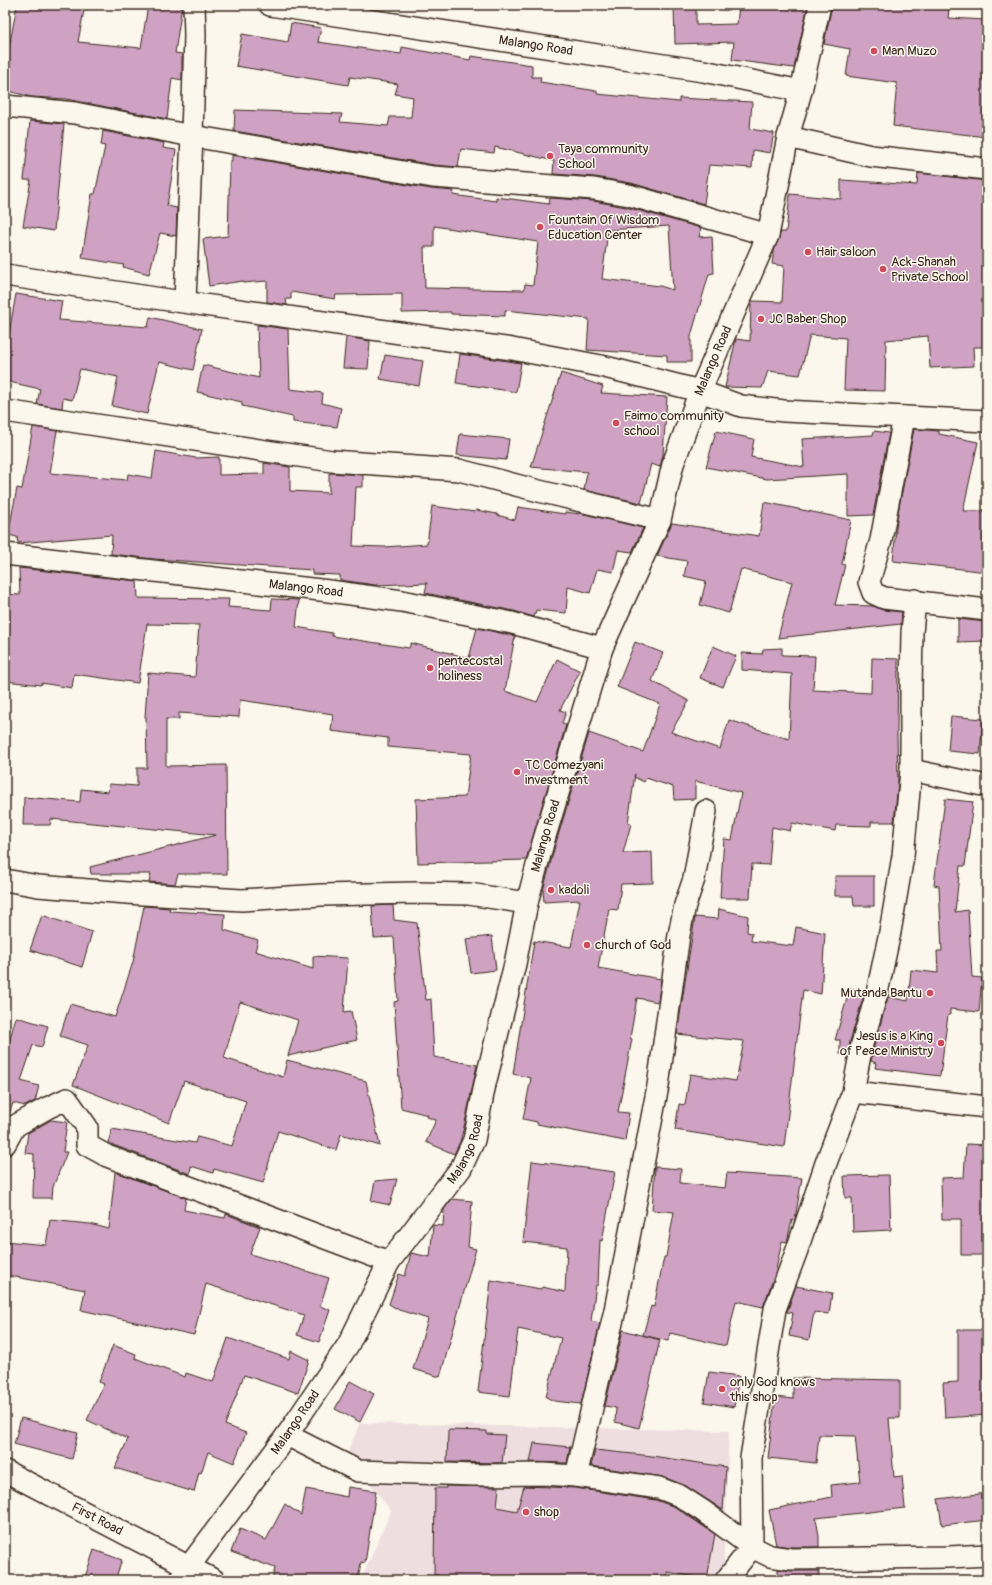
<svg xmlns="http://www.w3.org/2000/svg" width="992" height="1585" font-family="Pangolin,sans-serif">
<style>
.built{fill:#eedee0}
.building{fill:#cfa2c4;stroke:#3b2a1e;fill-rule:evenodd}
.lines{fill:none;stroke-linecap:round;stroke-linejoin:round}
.minor-casing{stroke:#3b2a1e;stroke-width:24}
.minor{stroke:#fbf7ec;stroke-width:21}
.poi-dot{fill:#d1495b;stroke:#fbf7ec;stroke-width:1.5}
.labels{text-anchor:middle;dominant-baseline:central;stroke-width:3;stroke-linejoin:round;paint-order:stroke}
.street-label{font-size:13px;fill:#3b2a1e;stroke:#fbf7ec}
.poi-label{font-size:13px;fill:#3b2a1e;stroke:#fbf7ec;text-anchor:start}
</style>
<rect width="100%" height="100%" fill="#fbf7ec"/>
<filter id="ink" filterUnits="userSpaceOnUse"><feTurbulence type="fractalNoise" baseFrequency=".025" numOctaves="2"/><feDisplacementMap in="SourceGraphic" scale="8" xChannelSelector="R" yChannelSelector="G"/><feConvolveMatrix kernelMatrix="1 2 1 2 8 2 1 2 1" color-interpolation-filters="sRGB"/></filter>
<g filter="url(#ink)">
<!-- built -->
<polygon class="built" points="360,1423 729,1431 723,1580 361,1580 391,1511 347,1453"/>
<!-- building -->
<g class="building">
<polygon points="17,5 85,5 78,42 141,48 148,5 182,5 175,53 182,54 182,80 172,78 167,119 66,99 31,97 5,90 5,52 8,53"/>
<polygon points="674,5 696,5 696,25 737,24 739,5 808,5 794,68 732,60 734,42 675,44"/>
<polygon points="832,5 910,5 949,8 948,18 987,20 987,137 893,126 897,83 846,76 850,49 824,44"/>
<polygon points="291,23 321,28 318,42 401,54 402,47 470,60 471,56 532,65 532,77 541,77 540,82 597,91 597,94 679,102 679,98 752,102 750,129 774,133 770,153 753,150 752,168 709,165 704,204 631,183 595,177 553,174 554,161 495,147 494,153 461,149 458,167 434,165 234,131 235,110 342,114 340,122 388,126 390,117 411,117 413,97 395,94 398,84 350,77 348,85 236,66 242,34 288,42"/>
<polygon points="30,121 64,124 54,231 23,226 31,180 24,180"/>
<polygon points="103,131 164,143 163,148 176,150 167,206 177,208 176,236 160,233 149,274 123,267 124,265 82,258 92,194 95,194 105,146 101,145"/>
<path d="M232,155l199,34 23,2 -1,4 43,6v-4l53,7 1,-6 43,3 33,6 75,21 -2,9 13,-1 2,37 -5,1 -18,62v26h-24v-7l-80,-5 2,-31 -84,-9v6l-54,-2v-2l-49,1v-19l-66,1 -1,4 -44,-7v7h-5l1,6 -20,-3v-21l-24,2v-2l-34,5 -6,-47 25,-3 2,-75h2zM434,226l104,16 -5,43 -8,-1 -1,6 -99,-2 -1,-41h10zM669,226l4,64 -13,-4 -58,-7 6,-49z"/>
<polygon points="918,173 987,181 987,347 973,347 974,366 930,368 928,336 886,340 885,391 844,390 846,338 810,335 800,375 768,371 762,388 725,387 736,339 750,341 751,304 752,301 782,302 784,266 772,264 774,251 781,232 786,232 790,194 841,199 841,180 917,185"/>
<polygon points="16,294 62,301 59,320 148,327 150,317 202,329 193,370 159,362 147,414 112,406 118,377 80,369 72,400 63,398 62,408 37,404 40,389 5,381 5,355"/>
<polygon points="257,325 288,329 290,389 323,393 322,403 341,408 337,427 293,422 293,417 242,406 242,402 197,392 203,365 259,378"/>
<polygon points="346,337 370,341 368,369 343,368"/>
<polygon points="460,354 521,363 516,392 456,383"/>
<polygon points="385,355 423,361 419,386 380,379"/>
<polygon points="561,373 603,386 601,393 667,397 663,455 660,467 651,464 641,503 584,490 587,472 531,467"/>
<polygon points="33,427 57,431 50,473 127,480 128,474 152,478 156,451 196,458 219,457 219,475 264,474 264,463 290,467 290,491 329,493 329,473 363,475 363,487 356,487 353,546 384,547 427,544 432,506 475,512 476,510 497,514 497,515 515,520 518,507 565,514 565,512 580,514 580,513 643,528 632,552 618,550 613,572 597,569 590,593 568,587 566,613 536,610 534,617 514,611 425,593 427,583 375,585 340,580 340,575 312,574 312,570 154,559 111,554 112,535 18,543 17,537 8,535 17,488 22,489"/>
<polygon points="914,429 939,431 939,434 978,442 963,511 987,511 987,572 893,561 897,518"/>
<polygon points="716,431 754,439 751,457 804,467 802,439 873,435 874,431 889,433 873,515 848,516 848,474 767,479 706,467"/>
<polygon points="460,434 509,439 506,460 457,455"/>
<polygon points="764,502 851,520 842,564 845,565 835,605 873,606 883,610 902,612 901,624 778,638 792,582 741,569 729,613 700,605 706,581 684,576 687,561 657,556 672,523 759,536"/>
<polygon points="19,568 137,581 138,598 229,599 228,607 271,610 272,599 299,600 296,627 332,633 332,636 409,648 411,643 469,658 477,628 509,635 515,636 505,691 537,702 557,659 580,671 560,710 566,712 562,723 566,725 526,860 418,863 416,799 465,797 471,754 388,747 388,738 331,731 333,714 240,700 239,717 179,713 179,719 166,719 166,766 226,765 227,874 178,874 175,884 149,882 151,874 91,874 90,867 216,835 51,819 50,825 23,825 24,797 80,802 81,789 108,792 109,784 137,786 137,768 147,768 146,717 145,717 148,673 195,677 199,625 147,624 138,683 74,674 72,688 41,683 41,685 5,681 5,594 20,595"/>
<polygon points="958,619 986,622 987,641 958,642"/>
<polygon points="635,642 663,653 652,681 689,701 671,732 720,749 729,720 789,739 792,674 742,670 742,653 762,654 763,649 782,648 782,655 815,656 813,690 871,693 872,658 898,659 897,734 898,783 894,822 871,822 871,826 836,825 835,831 792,823 790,831 772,827 769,865 752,864 750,898 720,898 724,839 732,840 741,793 695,781 695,799 674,800 673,787 646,778 644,782 634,777 635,774 628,823 631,824 623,853 652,852 653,883 621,884 618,910 609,909 598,968 661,979 658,1002 637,998 630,1038 632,1039 618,1112 629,1113 625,1141 537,1124 537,1122 523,1119 531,1078 513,1074 534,941 571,947 580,900 544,902 543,891 555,846 589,733 643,752 660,704 617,687"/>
<polygon points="713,646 736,656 723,687 700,678"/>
<polygon points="951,716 983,719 980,754 948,751"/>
<polygon points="945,799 973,802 965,866 960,866 955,912 968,910 972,977 982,978 979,1012 950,1009 950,1015 948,1015 940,1076 875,1068 876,1063 871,1061 874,1047 888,997 908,1001 911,970 938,973 937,951 942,951 939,886 934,885"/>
<polygon points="835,876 874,876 874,906 854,906 853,896 835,896"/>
<polygon points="393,905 394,920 417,923 426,1000 431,999 434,1057 477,1065 465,1123 460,1142 454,1154 426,1142 436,1120 427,1117 428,1115 401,1108 394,1002 398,1001 394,937 374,938 372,906"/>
<polygon points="144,906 170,908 169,911 225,914 224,930 258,940 255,951 313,969 313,956 348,958 344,1012 351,1011 357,1040 288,1056 298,1020 240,1002 224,1058 283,1077 287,1060 366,1081 380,1146 341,1134 336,1150 278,1131 263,1183 214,1169 213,1173 191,1166 190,1174 108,1143 112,1129 195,1143 197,1137 232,1146 246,1101 184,1081 169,1123 73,1085 88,1045 60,1036 70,1004 115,1017 133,962"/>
<polygon points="719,909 748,916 747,932 752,933 751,941 793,946 796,927 825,933 821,994 803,990 784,1147 675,1130 679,1104 685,1105 690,1074 736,1081 744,1041 677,1034 695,917 718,919"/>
<polygon points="42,915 92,932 82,967 30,950"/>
<polygon points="492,936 496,970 471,973 466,939"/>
<polygon points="850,988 865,992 850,1041 848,1056 840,1054 840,1040 835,1040"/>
<polygon points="16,1017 48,1026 42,1047 33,1045 21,1081 39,1086 35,1101 25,1106 13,1103 8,1117 5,1116 5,1044 8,1045"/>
<polygon points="51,1120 67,1122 63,1152 67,1152 53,1187 52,1198 33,1198 34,1154 25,1153 28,1133"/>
<polygon points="966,1144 987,1145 987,1255 961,1255 961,1219 942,1219 941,1178 964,1177"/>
<polygon points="532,1161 615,1172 602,1241 600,1240 598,1285 596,1285 591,1321 600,1323 581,1404 554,1401 546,1397 561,1338 518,1329 510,1396 478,1392 491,1280 541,1289 542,1287 565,1292 567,1247 523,1242"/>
<polygon points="655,1167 681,1169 680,1183 725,1188 727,1173 802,1178 795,1219 794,1221 792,1220 787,1242 782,1241 775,1274 763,1307 736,1301 726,1346 670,1333 668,1341 643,1335 651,1306 654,1307 664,1257 666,1257 674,1212 652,1210"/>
<polygon points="115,1172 186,1198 184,1210 225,1218 226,1214 260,1227 250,1254 329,1278 320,1306 330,1310 319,1342 297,1335 304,1315 206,1284 194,1335 81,1310 85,1290 5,1275 5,1241 46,1245 50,1220 90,1224 109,1229"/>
<polygon points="889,1175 891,1230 853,1232 852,1198 845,1198 844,1176"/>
<polygon points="397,1179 390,1205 371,1201 375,1181"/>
<polygon points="452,1199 472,1201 468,1247 476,1249 440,1377 413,1369 428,1319 399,1310 389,1304 399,1274 405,1276 411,1253 430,1257 433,1225 443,1226 444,1209"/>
<polygon points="796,1286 832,1293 829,1314 814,1312 809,1340 789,1336 793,1313 787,1312"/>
<polygon points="623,1330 660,1340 639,1428 615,1422 616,1408 605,1406"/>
<polygon points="958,1330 984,1330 984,1380 987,1380 987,1415 945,1418 943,1383 958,1382"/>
<polygon points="228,1338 289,1359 291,1351 309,1360 298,1393 244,1375 225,1425 246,1433 234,1463 208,1452 201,1473 199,1472 194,1492 115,1468 128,1439 87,1420 104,1384 99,1382 113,1345 136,1354 135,1358 185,1377 186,1373 213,1382"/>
<polygon points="709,1372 739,1376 734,1407 704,1402"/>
<polygon points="793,1378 900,1380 900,1418 889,1418 894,1477 902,1476 905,1508 816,1518 819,1536 819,1547 792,1547 776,1545 769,1510 832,1497 831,1485 860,1482 855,1436 819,1435 816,1463 768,1458 775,1397 793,1399"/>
<polygon points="350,1381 374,1394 360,1422 335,1409"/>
<polygon points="21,1418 78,1433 72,1459 14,1444"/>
<polygon points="448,1430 487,1431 487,1434 505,1435 502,1463 447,1462"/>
<polygon points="534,1443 570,1447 567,1463 530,1462"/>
<polygon points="595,1450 652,1456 726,1467 723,1510 686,1486 663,1477 591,1466"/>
<polygon points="446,1486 499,1487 497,1507 517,1511 524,1486 575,1488 656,1500 675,1507 715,1534 707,1579 667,1572 667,1580 437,1580 438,1575 434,1575 435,1488 446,1488"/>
<polygon points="348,1487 376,1491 365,1563 361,1562 358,1580 272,1580 275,1568 231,1552 240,1529 266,1540 285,1504 301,1515 306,1489 347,1497"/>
<polygon points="987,1493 987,1520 942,1525 938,1499"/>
<polygon points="94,1550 122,1560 115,1580 84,1580"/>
<polygon points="778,1569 791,1571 819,1571 819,1580 778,1580"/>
</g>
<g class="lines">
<defs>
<g id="minor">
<path id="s1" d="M270,5l433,66 98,20 19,-86"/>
<polyline points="5,106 75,113 192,136 433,177 594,189 629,195 768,235"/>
<polyline points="788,137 871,156 987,169"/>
<polyline points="5,275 155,298 512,349 601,366 700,391 741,406 784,411 987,421"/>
<polyline points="185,301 192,136 195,35 194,5"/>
<polyline points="5,411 332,461 459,470 539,491 660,520"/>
<polyline points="904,417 881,540 869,582 873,593 884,598 987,610"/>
<path id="s2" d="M5,554l324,37 73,10 110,22 90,25"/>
<polyline points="911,770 987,786"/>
<polyline points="5,880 38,886 127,893 242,900 321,895 415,893 469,894 527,903"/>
<polyline points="853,1092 987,1107"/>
<polyline points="5,1144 15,1126 47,1108 67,1099 87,1127 87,1145 107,1156 389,1262"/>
<polyline points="287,1435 358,1471 473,1475 543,1474 576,1476 659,1488 680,1496 703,1511 752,1547 770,1556 791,1559 949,1557 987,1555"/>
<path id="s3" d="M5,1471l209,109"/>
<polyline points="576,1476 615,1310 658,1086 679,935 685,905 694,879 706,811"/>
<path id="s4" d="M179,1580l108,-145 61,-90 41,-83 72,-94 13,-28 11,-56 30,-120 12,-61 16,-60 59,-195 58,-128 13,-56 27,-73 68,-156 20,-98 13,-46"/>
<polyline points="726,1580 752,1547 751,1458 775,1309 797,1250 826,1163 853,1092 862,1044 877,993 890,932 903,856 911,770 911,687 912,633 915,600"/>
</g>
</defs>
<!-- minor casing -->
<use href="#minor" class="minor-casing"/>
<!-- minor -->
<use href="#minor" class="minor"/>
</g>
</g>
<!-- markers -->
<g class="poi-dot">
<circle cx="874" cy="51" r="4"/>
<circle cx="550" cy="156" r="4"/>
<circle cx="540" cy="227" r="4"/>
<circle cx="808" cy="252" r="4"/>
<circle cx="883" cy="269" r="4"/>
<circle cx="761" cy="319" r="4"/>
<circle cx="616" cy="423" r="4"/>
<circle cx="430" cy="668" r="4"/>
<circle cx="517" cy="772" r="4"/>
<circle cx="551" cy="890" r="4"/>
<circle cx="587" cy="945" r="4"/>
<circle cx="930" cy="993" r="4"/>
<circle cx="941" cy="1043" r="4"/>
<circle cx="722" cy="1389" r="4"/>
<circle cx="526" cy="1512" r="4"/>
</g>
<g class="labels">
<!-- street labels -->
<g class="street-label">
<text stroke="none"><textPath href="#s1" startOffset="269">Malango Road</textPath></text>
<text stroke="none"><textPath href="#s4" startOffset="1349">Malango Road</textPath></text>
<text stroke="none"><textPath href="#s2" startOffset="303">Malango Road</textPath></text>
<text stroke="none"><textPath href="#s4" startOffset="844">Malango Road</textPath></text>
<text stroke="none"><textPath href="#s4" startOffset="520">Malango Road</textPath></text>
<text stroke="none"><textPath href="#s4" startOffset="196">Malango Road</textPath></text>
<text stroke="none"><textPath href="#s3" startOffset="104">First Road</textPath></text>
</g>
<!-- poi labels -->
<g class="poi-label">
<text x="882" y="51">Man Muzo</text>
<text x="558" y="149">Taya community<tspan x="558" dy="15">School</tspan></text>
<text x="548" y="220">Fountain Of Wisdom<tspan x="548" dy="15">Education Center</tspan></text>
<text x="816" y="252">Hair saloon</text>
<text x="891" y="262">Ack-Shanah<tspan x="891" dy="15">Private School</tspan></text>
<text x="769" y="319">JC Baber Shop</text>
<text x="624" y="416">Faimo community<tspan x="624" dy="15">school</tspan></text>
<text x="438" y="661">pentecostal<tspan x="438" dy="15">holiness</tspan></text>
<text x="525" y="765">TC Comezyani<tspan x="525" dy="15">investment</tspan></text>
<text x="559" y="890">kadoli</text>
<text x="595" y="945">church of God</text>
<text x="922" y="993" text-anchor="end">Mutanda Bantu</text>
<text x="933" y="1036" text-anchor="end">Jesus is a King<tspan x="933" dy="15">of Peace Ministry</tspan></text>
<text x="730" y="1382">only God knows<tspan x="730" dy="15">this shop</tspan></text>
<text x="534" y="1512">shop</text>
</g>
</g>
<!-- margin -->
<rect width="992" height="1585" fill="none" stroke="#fbf7ec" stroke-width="20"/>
<rect x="10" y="10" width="972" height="1565" fill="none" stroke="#3b2a1e" stroke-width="1.5" filter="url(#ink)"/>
</svg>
